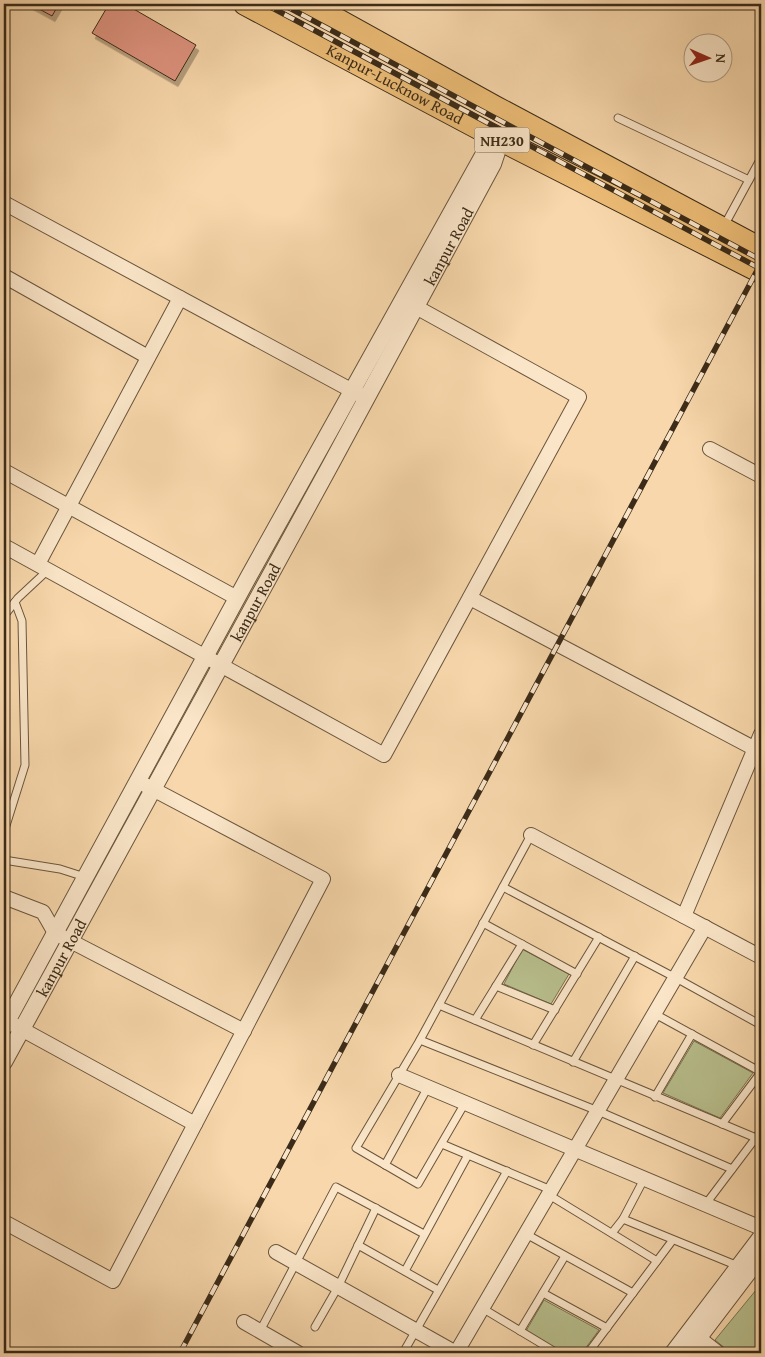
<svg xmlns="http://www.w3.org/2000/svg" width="765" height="1357" font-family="'Gentium Book Plus',serif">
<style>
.green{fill:#b8bf8d;stroke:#7a7552}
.building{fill:#dd927e;stroke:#3b2b18;filter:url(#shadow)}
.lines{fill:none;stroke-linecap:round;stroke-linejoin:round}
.service-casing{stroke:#6a563d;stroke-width:9}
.minor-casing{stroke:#6a563d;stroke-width:16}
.tertiary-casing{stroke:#6a563d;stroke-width:18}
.trunk-casing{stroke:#3b2b18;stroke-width:24}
.service{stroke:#fae5c8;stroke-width:7}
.minor{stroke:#fae5c8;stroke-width:14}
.tertiary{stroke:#fae5c8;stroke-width:16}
.trunk{stroke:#ecbc76;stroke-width:22}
.rail-casing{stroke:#3b2b18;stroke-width:5.5}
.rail{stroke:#fae5c8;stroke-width:4;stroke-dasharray:11;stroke-linecap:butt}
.labels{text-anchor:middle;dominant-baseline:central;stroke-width:4;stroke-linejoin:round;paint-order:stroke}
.shield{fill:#fae5c8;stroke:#74634d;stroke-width:1}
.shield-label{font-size:15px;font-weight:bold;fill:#3b2b18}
.street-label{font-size:16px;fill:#3b2b18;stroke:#fae5c8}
</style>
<defs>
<filter id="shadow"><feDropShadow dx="3" dy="5.5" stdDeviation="0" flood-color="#0004"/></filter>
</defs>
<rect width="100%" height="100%" fill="#f7d7ab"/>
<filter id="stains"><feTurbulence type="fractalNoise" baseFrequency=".004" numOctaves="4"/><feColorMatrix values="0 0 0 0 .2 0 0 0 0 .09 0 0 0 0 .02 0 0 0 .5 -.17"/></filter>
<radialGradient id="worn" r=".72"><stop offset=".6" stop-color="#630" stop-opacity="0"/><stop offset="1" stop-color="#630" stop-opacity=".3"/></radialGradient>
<!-- green -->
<g class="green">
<polygon points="522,949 569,974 551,1004 504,984"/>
<polygon points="694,1041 753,1073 720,1118 663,1093"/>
<polygon points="761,1284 761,1353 731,1353 715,1340"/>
<polygon points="544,1300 599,1330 582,1353 563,1353 526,1331"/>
</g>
<!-- building -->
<g class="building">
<polygon points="30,4 59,4 52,16"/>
<polygon points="109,4 125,4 196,45 175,81 92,33"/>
</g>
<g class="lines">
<defs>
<g id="service">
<polyline points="618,118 749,180"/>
<polyline points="724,226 761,158"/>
<polyline points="4,616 18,598 48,570"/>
<polyline points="4,832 25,765 22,621 15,602"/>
<polyline points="4,860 60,869 85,877"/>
<polyline points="503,887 676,978 761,1025"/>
<polyline points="483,923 577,974"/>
<polyline points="496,986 555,1010"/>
<polyline points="439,1005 756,1138"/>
<polyline points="655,1014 761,1072"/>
<polyline points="475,1020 522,944"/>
<polyline points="420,1040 598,1111 732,1169"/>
<polyline points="533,1045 599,937"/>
<polyline points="573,1062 635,956"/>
<polyline points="655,1097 692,1034"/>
<polyline points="465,1103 418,1184 356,1148 420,1040 531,835"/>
<polyline points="722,1124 761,1072"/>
<polyline points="442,1144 551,1190"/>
<polyline points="385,1165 428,1087"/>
<polyline points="549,1195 657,1261"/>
<polyline points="705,1205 761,1131"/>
<polyline points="623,1219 738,1266"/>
<polyline points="612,1233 623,1219 644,1179"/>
<polyline points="526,1234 633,1293"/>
<polyline points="358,1245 438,1290"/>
<polyline points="405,1271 468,1155"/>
<polyline points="543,1293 607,1328"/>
<polyline points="482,1308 557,1353"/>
<polyline points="315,1327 338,1287 376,1208"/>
<polyline points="260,1331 336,1187 424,1234"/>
<polyline points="520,1331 565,1256"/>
<polyline points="403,1353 507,1171"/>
<polyline points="588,1353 672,1241"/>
</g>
<g id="minor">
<polyline points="4,203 362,396"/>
<polyline points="4,276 148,357"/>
<polyline points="710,449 761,476"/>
<polyline points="4,471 237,598"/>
<polyline points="4,546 384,755 579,397 416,307"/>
<polyline points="38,564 180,298"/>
<polyline points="470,598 761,752"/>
<polyline points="531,835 761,957"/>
<polyline points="4,897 43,912 55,933 244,1031"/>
<polyline points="684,916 761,734"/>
<polyline points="14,1025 195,1124"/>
<polyline points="399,1075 761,1228"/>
<polyline points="4,1222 113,1281 323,879 145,785"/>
<polyline points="276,1252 456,1353"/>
<polyline points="244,1322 298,1353"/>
<polyline points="699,1338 718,1353"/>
<polyline points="456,1353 705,927"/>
</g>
<g id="tertiary">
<polyline points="4,1027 249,576 485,152 501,140"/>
<path id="s1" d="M4,1062l327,-598 162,-300 8,-24"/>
<polyline points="673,1353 761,1237"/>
<polyline points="687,1353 760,1257"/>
</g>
<g id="trunk">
<path id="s2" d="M245,4l256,136 260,132"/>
<polyline points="309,4 495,107 761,249"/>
</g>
</defs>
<!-- service casing -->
<use href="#service" class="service-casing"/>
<!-- minor casing -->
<use href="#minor" class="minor-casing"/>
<!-- tertiary casing -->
<use href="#tertiary" class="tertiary-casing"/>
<!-- trunk casing -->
<use href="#trunk" class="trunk-casing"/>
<!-- service -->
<use href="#service" class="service"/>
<!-- minor -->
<use href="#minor" class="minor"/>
<!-- tertiary -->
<use href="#tertiary" class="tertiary"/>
<!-- trunk -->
<use href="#trunk" class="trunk"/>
<defs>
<g id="rail">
<polyline points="265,4 761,269"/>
<polyline points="282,4 761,260"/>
<polyline points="180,1353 761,263"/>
</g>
</defs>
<!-- rail casing -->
<use href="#rail" class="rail-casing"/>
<!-- rail -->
<use href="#rail" class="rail"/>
</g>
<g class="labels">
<!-- shield labels -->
<rect class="shield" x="474.5" y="127.5" width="55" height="25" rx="4"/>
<g class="shield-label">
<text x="502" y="140">NH230</text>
</g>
<!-- street labels -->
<g class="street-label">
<text stroke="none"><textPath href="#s2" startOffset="170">Kanpur-Lucknow Road</textPath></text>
<text stroke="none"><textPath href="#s1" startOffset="929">kanpur Road</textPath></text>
<text stroke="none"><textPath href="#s1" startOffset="524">kanpur Road</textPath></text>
<text stroke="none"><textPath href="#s1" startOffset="119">kanpur Road</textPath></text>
</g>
</g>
<!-- margin -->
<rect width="765" height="1357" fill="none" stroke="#f7d7ab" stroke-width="20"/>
<rect x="5" y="5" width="755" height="1347" fill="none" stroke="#3b2b18" stroke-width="2.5"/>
<rect x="10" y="10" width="745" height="1337" fill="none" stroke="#3b2b18"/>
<!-- north arrow -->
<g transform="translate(708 58) rotate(92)"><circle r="24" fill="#fae5c8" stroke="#ae9b82"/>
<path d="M0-4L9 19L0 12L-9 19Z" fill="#8f2418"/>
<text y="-8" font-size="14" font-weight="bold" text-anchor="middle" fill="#3b2b18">N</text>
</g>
<rect width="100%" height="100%" filter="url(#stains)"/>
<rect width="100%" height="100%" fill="url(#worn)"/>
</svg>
